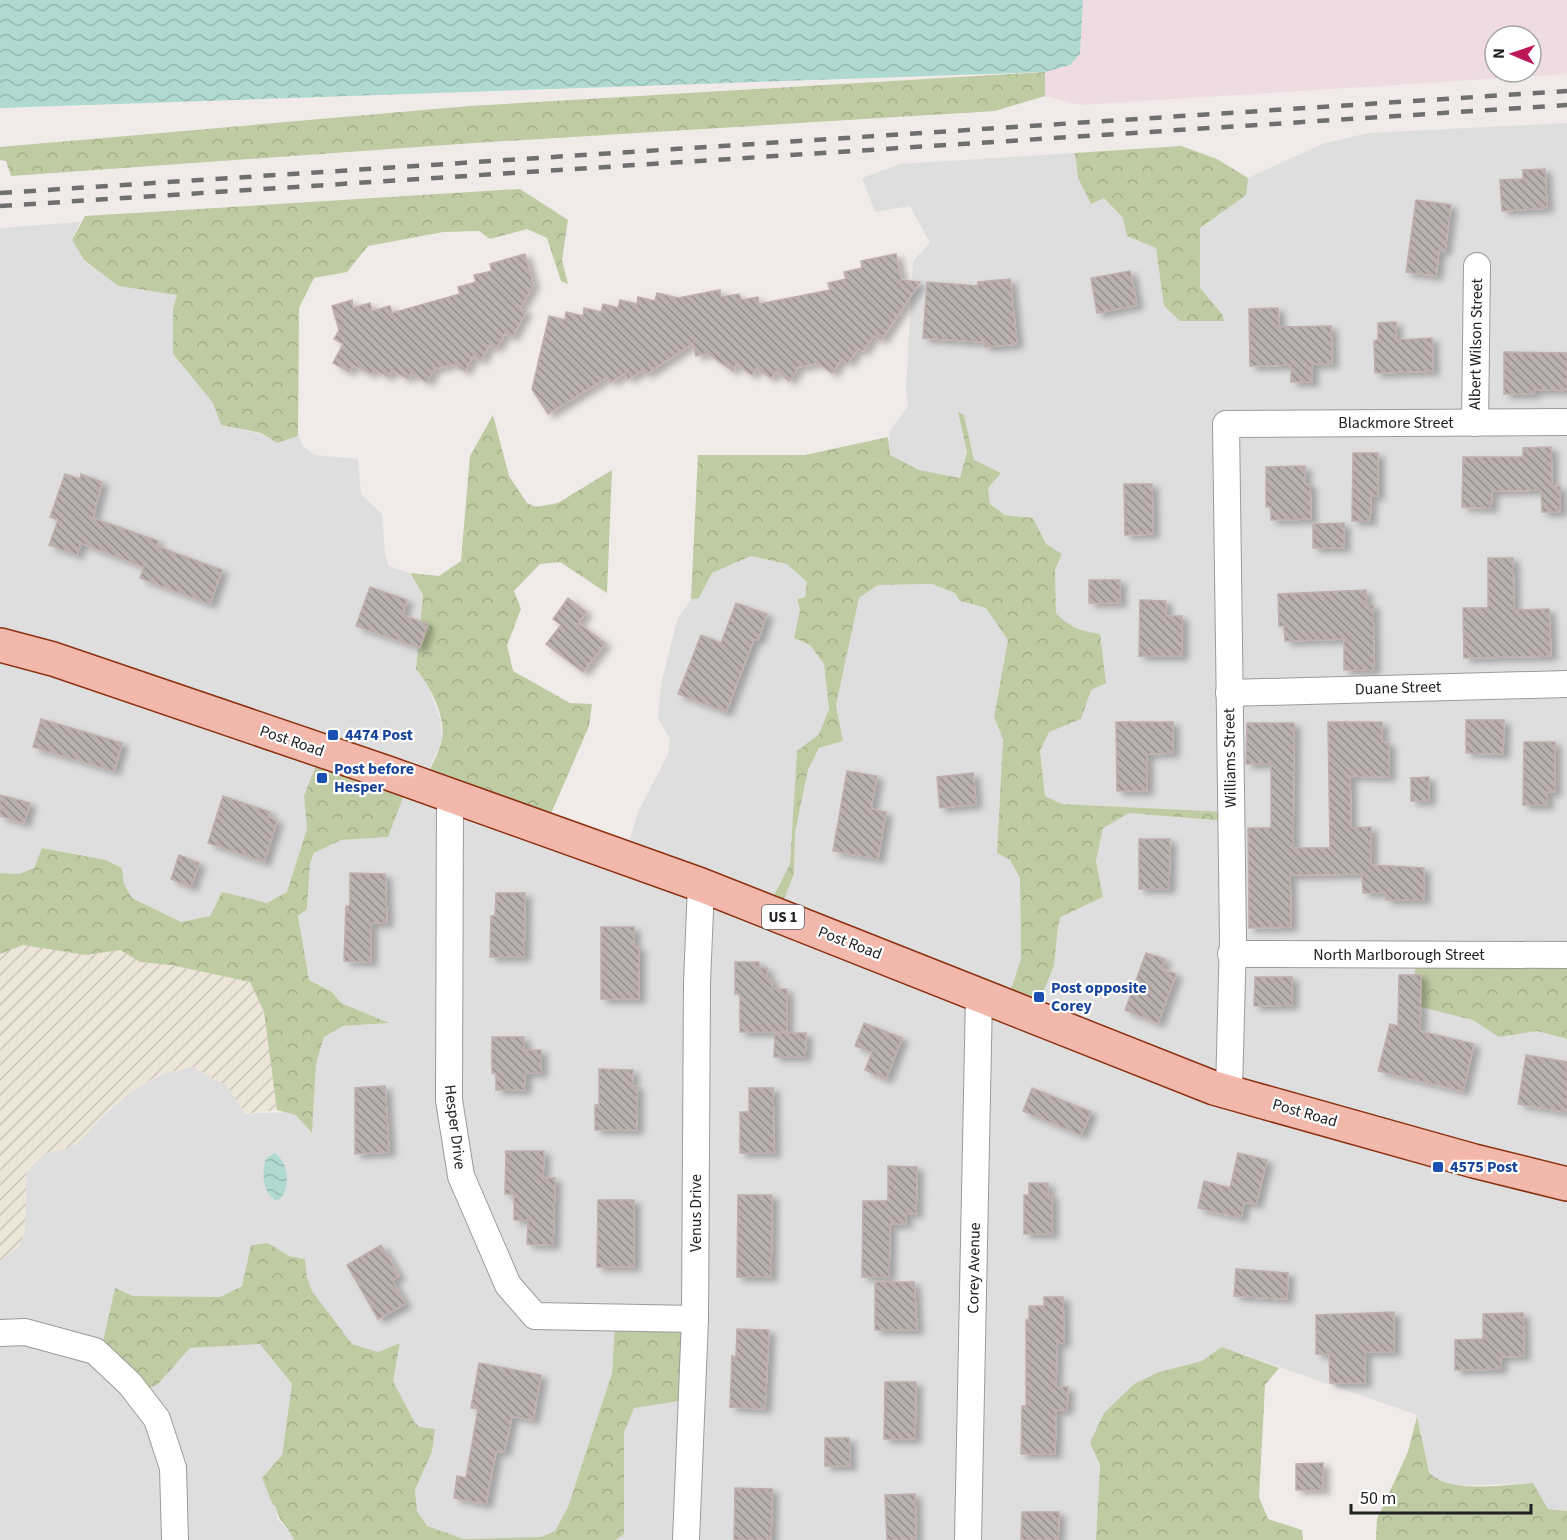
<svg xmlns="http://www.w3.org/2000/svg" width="1567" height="1540" font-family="'Source Sans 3',sans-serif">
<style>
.residential{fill:#dfdedf}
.commercial{fill:#efdbe2;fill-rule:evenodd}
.farmland{fill:url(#farmland-furrows)}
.forest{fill:url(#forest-crowns)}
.water{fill:url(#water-waves)}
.building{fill:url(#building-back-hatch);stroke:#c1aead;stroke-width:1.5;filter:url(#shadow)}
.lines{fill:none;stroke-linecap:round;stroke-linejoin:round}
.street-casing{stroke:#9b9b9b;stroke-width:28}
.primary-casing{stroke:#8d3211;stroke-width:36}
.street{stroke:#fff;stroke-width:26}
.primary{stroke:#f2b8ac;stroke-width:33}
.rail{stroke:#6f6f6f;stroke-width:4.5;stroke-dasharray:12 12;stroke-linecap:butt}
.transit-dot{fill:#1a4fb4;stroke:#fff;stroke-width:2}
.labels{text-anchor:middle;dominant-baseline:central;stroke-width:4.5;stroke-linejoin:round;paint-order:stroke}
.shield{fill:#fff;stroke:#646464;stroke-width:1.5}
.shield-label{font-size:15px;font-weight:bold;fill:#212121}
.street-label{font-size:16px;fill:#212121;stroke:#fff}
.transit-label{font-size:16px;font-weight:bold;fill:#164399;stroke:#fff;text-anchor:start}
</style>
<defs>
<pattern id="farmland-furrows" width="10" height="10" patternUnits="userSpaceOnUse" patternTransform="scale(1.5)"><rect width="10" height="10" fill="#ede5d7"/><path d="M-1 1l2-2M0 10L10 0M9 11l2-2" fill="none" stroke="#cbc4b8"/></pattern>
<pattern id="forest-crowns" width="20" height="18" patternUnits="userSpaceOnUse" patternTransform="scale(1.5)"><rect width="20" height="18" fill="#bfcba2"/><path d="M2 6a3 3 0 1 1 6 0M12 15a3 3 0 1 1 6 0" fill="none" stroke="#a4ae8b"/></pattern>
<pattern id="water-waves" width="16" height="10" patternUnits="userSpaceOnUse" patternTransform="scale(1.5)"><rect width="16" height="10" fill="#afd9d1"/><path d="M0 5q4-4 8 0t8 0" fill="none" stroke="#96bab3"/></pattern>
<pattern id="building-back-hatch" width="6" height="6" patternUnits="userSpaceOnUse" patternTransform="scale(1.5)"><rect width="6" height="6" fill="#baafaf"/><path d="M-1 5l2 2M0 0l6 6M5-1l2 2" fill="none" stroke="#978e8e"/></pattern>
<filter id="shadow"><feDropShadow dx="6" dy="4" stdDeviation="3" flood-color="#0004"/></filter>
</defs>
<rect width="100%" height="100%" fill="#f0ebe9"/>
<!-- residential -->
<polygon class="residential" points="1567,123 1567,956 1413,1005 1473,1020 1499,1036 1537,1031 1567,1039 1567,1511 1548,1509 1533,1483 1451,1486 1434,1479 1429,1472 1417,1415 1222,1347 1202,1361 1159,1372 1090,1443 1100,1465 1096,1540 616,1540 624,1534 624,1432 634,1408 615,1322 612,1373 568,1507 555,1531 541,1537 464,1539 427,1526 417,1511 415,1490 432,1452 435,1429 418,1427 415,1423 393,1381 400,1343 378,1352 352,1344 312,1291 307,1277 305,1259 289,1256 268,1243 251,1245 242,1286 220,1297 133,1296 158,1384 190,1348 260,1343 292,1384 282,1455 262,1478 275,1505 278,1520 291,1532 294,1540 0,1540 0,1261 18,1247 25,1232 26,1172 46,1153 68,1148 129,1093 162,1074 193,1067 228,1087 245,1114 288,1112 296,1115 312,1132 316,1064 324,1037 343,1026 388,1023 341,1003 332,992 309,980 298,916 307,909 310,863 314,853 341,840 388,837 304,796 307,827 287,892 267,903 222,893 210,916 181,922 132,898 124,884 122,868 106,860 43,848 34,868 20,874 0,873 0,228 80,222 72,240 84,261 118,286 177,295 173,309 173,354 213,403 221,425 261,434 277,443 298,436 304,447 316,455 358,459 361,494 382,514 385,553 389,566 409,573 423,595 416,669 428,685 440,719 442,739 423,784 627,848 638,812 668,754 670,739 658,718 661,684 677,620 691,599 699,598 712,573 751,556 787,564 807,582 805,597 797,599 800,610 794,638 810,645 824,664 829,709 819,734 797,751 790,864 769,905 794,874 795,833 808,770 819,748 843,741 836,705 859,598 878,585 932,584 955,593 960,601 986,608 1008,640 994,717 1003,739 997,853 1010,860 1020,878 1021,959 1005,1007 1054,966 1058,926 1061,917 1103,897 1096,861 1102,828 1129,813 1226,821 1228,812 1062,804 1045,796 1040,751 1049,732 1081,719 1091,689 1081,631 1066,624 1056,613 1055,570 1033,518 1005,515 990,504 988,488 974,460 964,415 958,413 967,452 960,478 919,470 890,455 889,432 908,406 906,388 913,261 930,243 910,206 875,212 862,178 900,164 1075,153 1078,178 1104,198 1123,218 1127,236 1156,248 1164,306 1222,314 1200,288 1200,228 1245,195 1248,178 1322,144 1368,133"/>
<!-- commercial -->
<path class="commercial" d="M1083,0h484v74l-486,31 -36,-9v-24l25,-7 10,-11zM1495,36h36v36h-36z"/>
<!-- farmland -->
<polygon class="farmland" points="23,945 86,955 120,950 140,962 171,965 250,982 264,1012 277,1110 245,1114 228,1087 193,1067 161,1074 129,1093 111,1108 74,1147 73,1143 68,1148 46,1153 26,1172 25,1232 18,1247 0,1261 0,954"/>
<!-- forest -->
<g class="forest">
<polygon points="1045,72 1045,96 995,111 474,143 11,176 6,161 0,160 0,147 470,106"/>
<polygon points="1181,146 1217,159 1248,178 1246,195 1200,228 1200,288 1222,314 1224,321 1180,321 1164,306 1156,248 1127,236 1123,218 1104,198 1091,204 1078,178 1075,153"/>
<polygon points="520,189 568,220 562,260 568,284 561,281 547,238 527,229 490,239 479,231 443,232 368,246 347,272 314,278 299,308 298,436 277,443 261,433 221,425 213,403 173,354 173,309 177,295 118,286 84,260 72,240 85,216"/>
<path d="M958,412l6,3 10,45 27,13 -13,15 2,16 15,11 28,3 13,26 16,10 -7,16 1,43c13,14 25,18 44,21l6,49 -15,7 -10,29 -32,13 -9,19 5,45 17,8 166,8 -2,9 -97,-8 -26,15 -7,33 7,36 -42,20 -3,9 -4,40 -22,52 -27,-11 16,-48 -1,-81 -10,-18 -13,-7 6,-114 -9,-22 14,-77 -22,-32 -26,-7 -5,-8 -23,-9 -54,1 -19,13 -23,107 7,36 -24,7 -11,22 -13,63 -1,41 -16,40 -9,-9 21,-41 7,-113 22,-17 10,-25 -5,-45 -14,-19 -16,-7 6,-28 -3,-11 8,-2 2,-15 -20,-18 -36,-8 -39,17 -13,25 -8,1 7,-144h107l83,-18 2,18 29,15 41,8 7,-26z"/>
<path d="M493,415l16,61 18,27 9,4 22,-4 54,-33 -5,123 -47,-31 -20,2 -26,27 7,18 -14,36 6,26 57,32 22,1 -3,22 -42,97 -124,-39c6,-14 16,-30 19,-45 4,-23 -12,-53 -26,-70l7,-74 -13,-22 29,3 22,-15 9,-105z"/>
<polygon points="321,753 407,787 388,837 341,840 314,853 310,863 307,909 298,916 309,980 332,992 341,1003 389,1023 343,1026 324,1037 316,1064 312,1133 296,1115 277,1110 264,1012 250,982 171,965 140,962 120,950 86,955 23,945 0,954 0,873 19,874 34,868 42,848 106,860 122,868 124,884 132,898 181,922 210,916 222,892 267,903 287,892 307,828 304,796"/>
<polygon points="1567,956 1567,1039 1537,1031 1499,1037 1473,1020 1413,1005 1416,957"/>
<path d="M268,1243l21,13 16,3 2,18 5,14 40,53 26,8 22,-9 -7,38 22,42 4,4 16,2 -3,23 -17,38 2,21 10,15 37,13 77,-2 14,-6 13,-24 44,-134 3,-51 78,2 -2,75 -57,9 -10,24v102l-8,6h-322c-6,-15 -15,-16 -19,-35h-2l-11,-27 20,-23 10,-71 -32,-40 -70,4 -32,36 -23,12 -35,-41 15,-67 18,8 87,1 22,-11 9,-41z"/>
<polygon points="1222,1347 1279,1368 1265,1385 1259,1497 1268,1519 1302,1530 1303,1540 1096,1540 1100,1465 1090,1443 1104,1413 1134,1384 1159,1372 1202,1361"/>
<path d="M1417,1416l12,56c19,23 76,12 104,11l15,26 19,2v29h-191l1,-21 31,-67z"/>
</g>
<!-- water -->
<g class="water">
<polygon points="0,0 1083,0 1080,54 1070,65 1045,72 0,108"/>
<path d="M274,1153c15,7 18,39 3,48 -14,-6 -16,-29 -11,-42z"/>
</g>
<!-- building -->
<g class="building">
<polygon points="1545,169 1547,208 1502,211 1500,180 1523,179 1523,170"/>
<polygon points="1416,200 1451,205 1445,251 1439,250 1436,276 1406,272"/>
<polygon points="525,254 533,285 519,310 526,311 512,337 505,333 496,348 489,345 481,360 473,356 465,371 453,364 434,369 427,382 411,373 408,379 392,370 388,377 374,369 371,374 353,365 349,372 333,363 343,344 334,339 339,330 332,306 352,300 353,308 370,303 372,311 390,306 392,313 460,294 458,287 476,282 474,275 492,271 490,264"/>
<polygon points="896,254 901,280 920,282 881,340 874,335 863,351 858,348 848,363 842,358 832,373 818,363 798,367 789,381 776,371 771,378 756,368 752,375 736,364 733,371 707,353 696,356 693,343 646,374 644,369 628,379 625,373 611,382 607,377 548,414 532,389 549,316 565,320 566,312 583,316 584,308 601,312 603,304 618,308 620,300 637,304 638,297 655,301 657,293 678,298 720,290 721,297 739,294 741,300 758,297 759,304 830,290 828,283 846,279 844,272 862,268 861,261"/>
<polygon points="1130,271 1137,305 1097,313 1091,278"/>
<polygon points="1010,279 1017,344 985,347 984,342 923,338 927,282 978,286 978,282"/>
<polygon points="1278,308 1279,327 1331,326 1332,364 1312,364 1312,382 1291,382 1291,365 1250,366 1249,309"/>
<polygon points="1396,322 1396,340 1432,338 1433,371 1375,373 1374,341 1378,340 1378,323"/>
<polygon points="1504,352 1567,353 1567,390 1534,390 1534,394 1504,394"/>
<polygon points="1551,447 1552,487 1560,486 1560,512 1542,512 1541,490 1492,491 1491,508 1462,507 1463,457 1523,457 1523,448"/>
<polygon points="1353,453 1378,453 1378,496 1371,496 1370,521 1352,521"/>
<polygon points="1305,466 1305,484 1310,484 1311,519 1271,520 1271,507 1266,507 1266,467"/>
<polygon points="65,474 80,479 81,474 102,482 93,518 158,541 156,546 222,570 210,604 140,578 144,567 81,543 77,555 49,545 58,520 50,517"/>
<polygon points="1124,484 1152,484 1153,534 1125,535"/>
<polygon points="1344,523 1344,548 1313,548 1313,524"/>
<polygon points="1488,558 1513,558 1514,610 1549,609 1551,656 1464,658 1463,608 1488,608"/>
<rect x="1089" y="580" width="31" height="23"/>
<polygon points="370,587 407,600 402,615 428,624 420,648 356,626"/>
<polygon points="1366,590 1366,605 1373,605 1374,670 1344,670 1344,639 1285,641 1284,626 1279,626 1278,594"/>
<polygon points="568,598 586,612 578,623 605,643 583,672 546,644 561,625 553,619"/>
<polygon points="1140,600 1166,601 1166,616 1182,616 1182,656 1139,656"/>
<polygon points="736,603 767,614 758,640 754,639 726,712 678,694 701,635 721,643"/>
<polygon points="41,719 122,743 114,771 33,747"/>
<polygon points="1466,720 1504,720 1503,754 1466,753"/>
<polygon points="1116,722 1173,722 1173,753 1147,754 1147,791 1117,791"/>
<polygon points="1328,722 1382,722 1382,742 1389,743 1389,777 1350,776 1351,828 1371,827 1371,865 1424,868 1424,900 1386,900 1386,893 1363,893 1362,874 1290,875 1291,927 1249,928 1248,828 1271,828 1271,764 1246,764 1247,723 1294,723 1293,848 1330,848"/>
<polygon points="1524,742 1555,742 1555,792 1547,792 1547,805 1523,805"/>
<polygon points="847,771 877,776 871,809 886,812 878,859 833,851"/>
<polygon points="973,773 976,804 940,808 937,777"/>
<polygon points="1429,777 1429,801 1411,801 1411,778"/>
<polygon points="0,795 30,803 24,823 0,816"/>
<polygon points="223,796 270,812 268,817 277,820 264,862 208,843"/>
<polygon points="1139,839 1170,839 1169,889 1139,889"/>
<polygon points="179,855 199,863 191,887 171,879"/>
<polygon points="350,873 385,874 387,923 371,923 371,962 344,961 346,906 350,906"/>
<polygon points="496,893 525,893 524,957 490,957 491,916 495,916"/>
<polygon points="601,927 634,927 634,947 639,947 639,999 601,999"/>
<polygon points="1146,953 1165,959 1161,969 1176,974 1158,1023 1125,1010"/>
<polygon points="735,962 759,962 759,968 767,968 767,979 772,979 772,989 787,989 787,1032 740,1032 740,994 735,994"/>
<polygon points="1399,975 1421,975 1420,1031 1474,1044 1463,1091 1378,1071 1390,1024 1398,1026"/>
<polygon points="1255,977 1292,977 1292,1005 1254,1006"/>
<polygon points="864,1023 902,1038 886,1079 865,1070 872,1052 855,1046"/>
<polygon points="775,1033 806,1033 805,1057 774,1057"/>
<polygon points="492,1037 524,1037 524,1050 541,1050 541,1073 525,1073 525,1090 496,1090 496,1073 492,1073"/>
<polygon points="1526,1055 1567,1062 1567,1112 1518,1104"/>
<polygon points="599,1069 633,1070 632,1087 637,1086 637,1130 595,1130 595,1105 599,1105"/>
<polygon points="385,1086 389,1152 355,1154 355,1088"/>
<polygon points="749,1088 773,1088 774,1153 740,1153 740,1112 749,1112"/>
<polygon points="1032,1088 1091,1112 1081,1135 1023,1111"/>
<polygon points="506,1151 544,1151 543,1178 555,1178 553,1245 527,1244 528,1220 514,1220 514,1194 505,1194"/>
<polygon points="1238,1153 1267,1160 1256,1204 1244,1202 1241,1218 1198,1208 1204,1181 1230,1188"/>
<polygon points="888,1166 917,1167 916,1214 906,1213 906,1224 890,1224 889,1277 862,1277 863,1201 888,1201"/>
<polygon points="1029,1183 1048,1183 1048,1195 1052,1195 1052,1234 1024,1234 1024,1195 1029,1195"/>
<polygon points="738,1195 772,1195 771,1277 737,1277"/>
<polygon points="598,1200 634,1200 634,1267 597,1267"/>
<polygon points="381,1245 399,1276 392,1280 405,1304 378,1319 347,1265"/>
<polygon points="1236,1269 1288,1273 1287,1299 1234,1296"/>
<polygon points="875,1282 914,1282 917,1330 875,1330"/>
<polygon points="1044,1297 1063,1297 1064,1343 1057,1343 1056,1387 1068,1387 1067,1410 1056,1410 1055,1454 1021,1454 1022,1406 1026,1406 1026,1320 1029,1320 1029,1306 1044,1306"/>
<polygon points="1394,1312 1394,1352 1365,1352 1365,1383 1330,1383 1329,1354 1316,1354 1316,1315"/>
<polygon points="1523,1313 1524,1356 1501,1357 1501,1369 1455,1370 1455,1340 1483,1339 1483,1314"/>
<polygon points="737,1329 769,1330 765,1409 730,1407 732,1356 736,1357"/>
<polygon points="479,1363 541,1375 533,1420 512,1416 504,1452 496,1451 486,1504 454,1498 457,1476 466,1478 478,1409 471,1408"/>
<polygon points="885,1382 916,1382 915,1439 884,1439"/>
<polygon points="825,1438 849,1438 850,1466 825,1466"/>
<polygon points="1323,1463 1323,1490 1296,1490 1296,1464"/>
<polygon points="735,1488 772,1489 771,1540 734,1540"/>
<polygon points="915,1494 916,1540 887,1540 885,1495"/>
<polygon points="1022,1512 1059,1512 1058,1540 1021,1540"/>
</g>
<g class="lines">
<defs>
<g id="street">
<polyline points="1475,423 1477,266"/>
<polyline points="1229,693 1567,684"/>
<polyline points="450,795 449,1100 461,1176 508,1285 535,1316 695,1319"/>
<polyline points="1231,954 1567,955"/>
<polyline points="1229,1091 1233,938 1226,424 1567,422"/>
<polyline points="0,1333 25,1332 95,1351 130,1384 157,1419 173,1468 175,1540"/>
<polyline points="686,1540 695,1319 697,983 701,885"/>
<polyline points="968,1540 979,996"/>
</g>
<polyline id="primary" points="0,645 53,659 385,772 701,885 1214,1088 1474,1161 1567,1184"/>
</defs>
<!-- street casing -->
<use href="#street" class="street-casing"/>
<!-- primary casing -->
<use href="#primary" class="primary-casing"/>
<!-- street -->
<use href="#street" class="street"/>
<!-- primary -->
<use href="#primary" class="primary"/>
<!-- rail -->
<g class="rail">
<polyline points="0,193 1567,91"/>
<polyline points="0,206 1567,105"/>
</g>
</g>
<!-- markers -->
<g class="transit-dot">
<rect x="327" y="729" width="12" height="12" rx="3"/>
<rect x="316" y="772" width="12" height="12" rx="3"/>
<rect x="1033" y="991" width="12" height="12" rx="3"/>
<rect x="1432" y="1161" width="12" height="12" rx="3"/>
</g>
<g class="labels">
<!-- shield labels -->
<rect class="shield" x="762" y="905" width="42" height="24" rx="4.5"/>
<g class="shield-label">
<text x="783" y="917">US 1</text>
</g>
<!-- street labels -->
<g class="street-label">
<text transform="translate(1476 344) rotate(-89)">Albert Wilson Street</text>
<text x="1396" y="423">Blackmore Street</text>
<text transform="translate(1398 688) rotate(-2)">Duane Street</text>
<text transform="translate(292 741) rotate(19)">Post Road</text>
<text transform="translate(1230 758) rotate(-91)">Williams Street</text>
<text transform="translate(850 943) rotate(21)">Post Road</text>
<text x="1399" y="955">North Marlborough Street</text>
<text transform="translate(1305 1113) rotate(16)">Post Road</text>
<text transform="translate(455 1127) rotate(83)">Hesper Drive</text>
<text transform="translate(696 1213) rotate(-90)">Venus Drive</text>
<text transform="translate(974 1268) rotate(-89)">Corey Avenue</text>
</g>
<!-- transit labels -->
<g class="transit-label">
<text x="345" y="735">4474 Post</text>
<text x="334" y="769">Post before<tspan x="334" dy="18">Hesper</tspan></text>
<text x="1051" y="988">Post opposite<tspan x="1051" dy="18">Corey</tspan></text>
<text x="1450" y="1167">4575 Post</text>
</g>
</g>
<!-- north arrow -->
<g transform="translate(1513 54) rotate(272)"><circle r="28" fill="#ffffff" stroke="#a6a6a6" stroke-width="1.5"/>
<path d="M0-4.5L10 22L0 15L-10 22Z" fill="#bc1759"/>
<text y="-9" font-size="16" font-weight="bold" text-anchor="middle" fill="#212121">N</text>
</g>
<!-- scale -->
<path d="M1351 1504v9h180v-9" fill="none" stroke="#212121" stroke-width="3"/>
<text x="1360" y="1504" font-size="18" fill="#212121" stroke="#ffffff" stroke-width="4.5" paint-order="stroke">50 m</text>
</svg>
